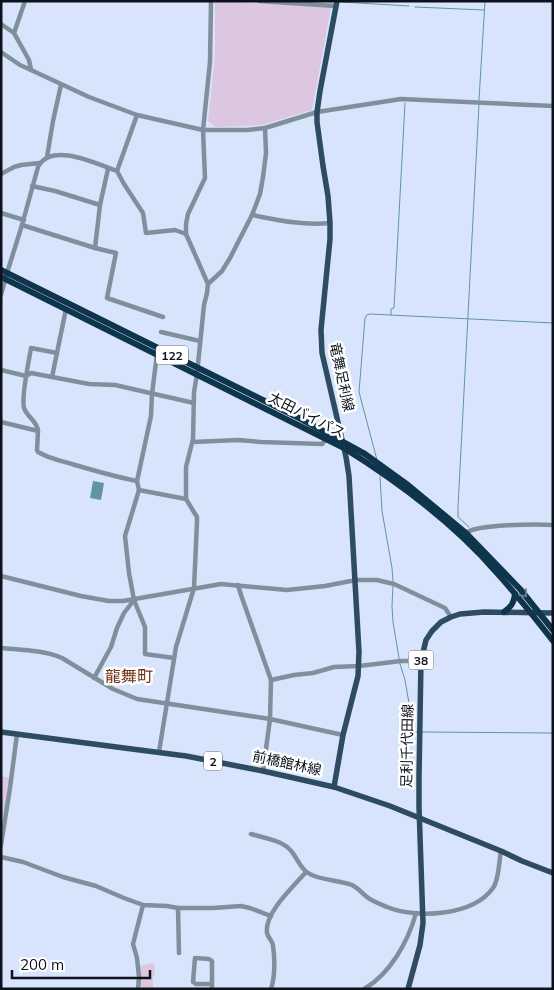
<svg xmlns="http://www.w3.org/2000/svg" width="554" height="990" font-family="Mulish,'Noto Sans JP',sans-serif">
<style>
.green{fill:#dcc6e0}
.water{fill:#6095a0}
.lines{fill:none;stroke-linecap:round;stroke-linejoin:round}
.stream{stroke:#6095a0;stroke-width:1}
.minor{stroke:#7f909c;stroke-width:4.5}
.major{stroke:#2e4c61;stroke-width:5.5}
.highway{stroke:#0e354b;stroke-width:6}
.oneway{stroke:#627c8a}
.labels{text-anchor:middle;dominant-baseline:central;stroke-width:5;stroke-linejoin:round;paint-order:stroke}
.shield{fill:#fff;stroke:#565860;stroke-width:1}
.shield-label{font-size:12px;font-weight:bold;fill:#0d111c}
.street-label{font-size:14px;fill:#0d111c;stroke:#fff}
.quarter-label{font-size:16px;fill:#733215;stroke:#fff}
</style>
<rect width="100%" height="100%" fill="#d8e4fc"/>
<!-- green -->
<g class="green">
<polygon points="217,1 331,7 331,8 312,110 262,125 243,126 215,127 208,121 215,55 215,3"/>
<polygon points="1,776 10,778 4,816 1,816"/>
<polygon points="154,963 155,976 153,976 153,989 139,989 139,966"/>
</g>
<!-- water -->
<polygon class="water" points="93,481 104,483 101,500 90,498"/>
<g class="lines">
<!-- stream -->
<g class="stream">
<polyline points="322,1 332,2"/>
<polyline points="341,2 409,6"/>
<polyline points="415,7 484,10"/>
<polyline points="479,100 485,1"/>
<polyline points="391,315 391,309 394,308 405,103"/>
<polyline points="377,460 359,392 365,318 367,315 370,314 553,323"/>
<polyline points="380,476 382,511 392,568 393,581"/>
<polyline points="469,527 458,517 458,507 479,104"/>
<polyline points="393,585 392,606 393,622 400,664 405,680 414,732 418,732"/>
<polyline points="422,732 553,733"/>
</g>
<!-- minor -->
<g class="minor">
<polyline points="25,1 14,33 29,60 31,70"/>
<polyline points="259,1 336,6"/>
<polyline points="1,24 14,33"/>
<polyline points="1,52 20,65 31,70 89,97 137,115 203,130 247,130 265,128 317,112 401,99 553,106"/>
<polyline points="47,157 53,121 61,85"/>
<polyline points="117,171 137,115"/>
<polyline points="1,174 14,167 21,165 40,163"/>
<polyline points="32,186 55,191 100,205"/>
<polyline points="1,213 24,220"/>
<path d="M252,215c25,5 52,11 78,8"/>
<polyline points="22,225 95,248 116,253 107,298 163,317"/>
<polyline points="95,248 100,205 108,169"/>
<polyline points="208,284 222,271 230,258 252,215 260,194 263,177 266,153 265,128"/>
<path d="M1,295l6,-22 15,-48 16,-58c13,-26 59,-3 79,4l7,13 19,29 3,20 29,-3 11,4"/>
<polyline points="161,332 200,341"/>
<polyline points="157,354 152,394 151,416 137,481 139,490 186,499"/>
<polyline points="1,370 26,376 31,373 89,384 115,385 194,403"/>
<polyline points="52,377 66,309"/>
<path d="M1,422l37,9 -1,19 1,2c12,7 24,9 37,13 21,6 41,12 62,16"/>
<path d="M38,431c0,-9 -11,-14 -14,-23 -3,-12 5,-47 7,-60l26,5"/>
<polyline points="193,442 238,440 261,442 322,444 326,439"/>
<polyline points="139,490 125,536 129,573 134,600 145,627 145,654 174,658"/>
<path d="M466,533c11,-9 71,-9 87,-8"/>
<polyline points="1,576 81,596 109,601 123,601 221,584 287,590 325,586 356,580 377,580 394,584 445,608 451,617"/>
<polyline points="238,585 241,595 271,680 270,719 263,771"/>
<path d="M1,648c21,2 42,2 61,10l51,31 24,10 133,20 73,16"/>
<polyline points="94,678 111,647 117,628 124,613 134,600"/>
<polyline points="271,680 294,675 313,673 334,667 359,666 401,661 421,661"/>
<polyline points="159,752 176,647 194,588 197,522 197,517 186,499 186,467 193,439 194,392 197,374 204,305 207,293 208,284 186,234 186,224 188,214 205,178 203,130 210,62 211,1"/>
<path d="M251,834c13,4 32,6 41,18 5,6 9,17 16,21 10,7 31,7 44,12 6,3 10,8 15,12 5,4 13,7 20,10 30,12 86,9 106,-19 6,-8 6,-27 8,-37"/>
<polyline points="1,845 10,788 17,734"/>
<polyline points="1,857 23,862 63,877 96,886 124,898 143,905 167,906 178,908 213,908 241,906 250,908 271,916"/>
<polyline points="178,908 179,953"/>
<polyline points="138,989 139,977 137,958 133,944 143,905"/>
<polyline points="212,989 212,961 209,959 195,958 193,982 196,984 212,984"/>
<path d="M271,989c4,-12 4,-30 2,-43 0,-5 -5,-8 -6,-13 -3,-20 27,-47 39,-61"/>
<path d="M364,989c26,-15 44,-47 52,-76"/>
</g>
<!-- major -->
<g class="major">
<polyline points="1,732 186,756 263,771 334,787 390,806 501,851 522,861 553,873"/>
<polyline points="334,787 343,735 358,676 359,652 349,476 346,457 322,353 321,330 330,239 330,223 328,196 323,166 317,122 317,112 320,91 337,1"/>
<polyline points="408,989 420,945 423,923 419,807 419,776 421,661 426,640 432,631 441,622 451,617 460,614 484,612 553,613"/>
</g>
<!-- highway -->
<g class="highway">
<polyline points="1,270 301,419 365,454 408,485 466,533 520,589 553,630"/>
<path d="M1,277l343,171c56,35 110,75 153,125 20,22 38,45 56,68"/>
<path d="M504,612c7,-5 10,-9 11,-18"/>
</g>
</g>
<!-- one-way arrows -->
<defs><path id="oneway-chevron" d="M-2-3.5L2.5 0L-2 3.5" fill="none" stroke-width="1.6" stroke-linecap="round" stroke-linejoin="round" transform="scale(1.25)"/></defs>
<use class="oneway" href="#oneway-chevron" transform="translate(524 594) rotate(50)"/>
<g class="labels">
<!-- shield labels -->
<g class="shield">
<rect x="156" y="345.5" width="32" height="19" rx="4"/>
<rect x="408.5" y="650.5" width="25" height="19" rx="4"/>
<rect x="204" y="751.5" width="18" height="19" rx="4"/>
</g>
<g class="shield-label">
<text x="172" y="355">122</text>
<text x="421" y="660">38</text>
<text x="213" y="761">2</text>
</g>
<!-- street labels -->
<g class="street-label">
<text transform="translate(342 377) rotate(78)">竜舞足利線</text>
<text transform="translate(307 415) rotate(27)">太田バイパス</text>
<text transform="translate(407 746) rotate(-89)">足利千代田線</text>
<text transform="translate(287 763) rotate(12)">前橋館林線</text>
</g>
<!-- quarter labels -->
<g class="quarter-label">
<text x="129" y="676">龍舞町</text>
</g>
</g>
<!-- border -->
<rect width="554" height="990" fill="none" stroke="#0d111c" stroke-width="5"/>
<!-- scale -->
<path d="M12 970v8h138v-8" fill="none" stroke="#0d111c" stroke-width="2.5"/>
<text x="20" y="970" font-size="15" fill="#0d111c" stroke="#ffffff" stroke-width="4" paint-order="stroke">200 m</text>
</svg>
